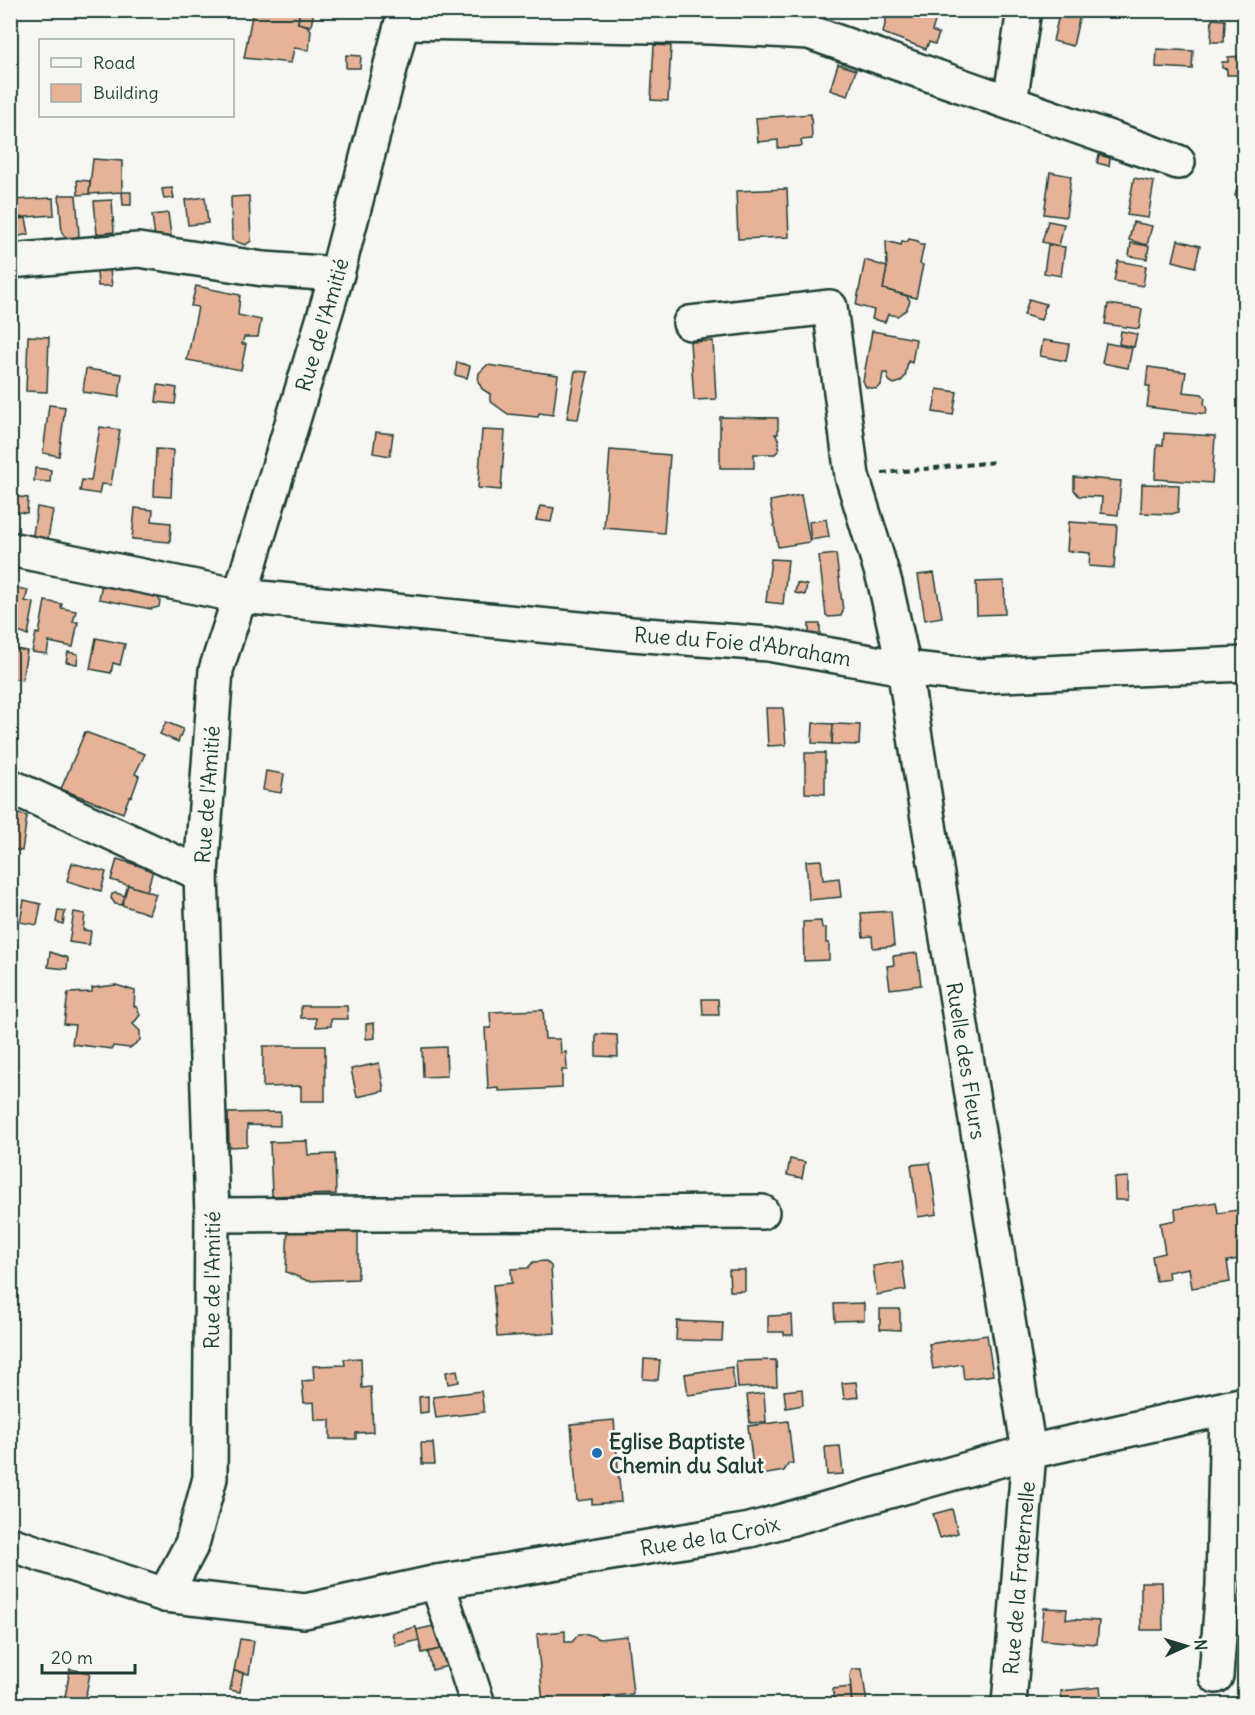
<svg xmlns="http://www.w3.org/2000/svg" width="1255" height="1715" font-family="Delius,sans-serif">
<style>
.building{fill:#e6b398;stroke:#1f3d34;stroke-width:1.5}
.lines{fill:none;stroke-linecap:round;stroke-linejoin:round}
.street-casing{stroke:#1f3d34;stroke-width:38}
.path{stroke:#1f3d34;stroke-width:4;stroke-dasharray:6 4.5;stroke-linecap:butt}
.street{stroke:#f6f6f2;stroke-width:33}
.poi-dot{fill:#1f6fb2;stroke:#f6f6f2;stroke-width:2}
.labels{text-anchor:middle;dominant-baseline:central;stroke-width:5;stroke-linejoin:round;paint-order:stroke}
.street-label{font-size:21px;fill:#1f3d34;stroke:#f6f6f2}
.poi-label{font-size:21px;font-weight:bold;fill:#1f3d34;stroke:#f6f6f2;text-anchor:start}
</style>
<rect width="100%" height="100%" fill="#f6f6f2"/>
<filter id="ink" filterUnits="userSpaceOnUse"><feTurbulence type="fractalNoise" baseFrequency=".0167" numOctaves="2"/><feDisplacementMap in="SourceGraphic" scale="12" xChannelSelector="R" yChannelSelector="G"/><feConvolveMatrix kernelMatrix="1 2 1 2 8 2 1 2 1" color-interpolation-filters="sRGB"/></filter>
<g filter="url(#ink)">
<!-- building -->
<g class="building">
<polygon points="253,10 300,10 298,23 306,25 311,30 309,50 294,48 291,63 244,58"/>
<polygon points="300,10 314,11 311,26 298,23"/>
<polygon points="894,10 938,12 932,31 939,34 935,44 929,42 926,49 883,33 888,11 894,12"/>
<polygon points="1060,10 1081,10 1073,46 1053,41"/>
<polygon points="1212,19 1225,20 1224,42 1211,42"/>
<polygon points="654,45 671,46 668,101 651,100"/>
<polygon points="1157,49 1193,51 1192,69 1156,67"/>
<polygon points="346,55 361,56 360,68 346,68"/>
<polygon points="1244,56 1244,75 1227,75 1227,69 1222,68 1222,62 1228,62 1228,57"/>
<polygon points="838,64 856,70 848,96 830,90"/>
<polygon points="811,114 812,139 801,140 802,146 778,148 778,140 758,142 756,118"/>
<polygon points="1099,155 1110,158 1109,166 1097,163"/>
<polygon points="93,159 122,161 122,192 89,194"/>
<polygon points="1050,172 1071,176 1066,217 1044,214"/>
<polygon points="1134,178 1154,182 1148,218 1127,215"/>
<polygon points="77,180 90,181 89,194 78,195"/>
<polygon points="1239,180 1244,181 1244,198 1235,196"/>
<polygon points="172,188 174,198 164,199 162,189"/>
<polygon points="787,189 789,237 738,239 736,191"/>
<polygon points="122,192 131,192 131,205 123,205"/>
<polygon points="59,195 76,195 79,235 75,240 68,240 62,233"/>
<polygon points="249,196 251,241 245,245 232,240 231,197"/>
<polygon points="205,197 208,223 188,225 185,200"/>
<polygon points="53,198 54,215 12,218 11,200"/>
<polygon points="112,200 114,232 97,234 94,201"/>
<polygon points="168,213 171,236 155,238 152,215"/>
<polygon points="26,218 29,234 15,237 13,220"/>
<polygon points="1048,221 1064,224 1059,246 1042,242"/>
<polygon points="1133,222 1152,226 1147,245 1129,240"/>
<polygon points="909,239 918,241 920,245 924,245 920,264 923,265 916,298 883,289 887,267 886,241 901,245 902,241 907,242"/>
<polygon points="1178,240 1200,246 1195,267 1173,261"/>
<polygon points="1131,243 1149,246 1147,259 1129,256"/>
<polygon points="1048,245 1065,247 1061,276 1044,273"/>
<polygon points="865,260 887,267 883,289 907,296 910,301 906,310 897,316 888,314 885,322 872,319 874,310 856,305"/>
<polygon points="1118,261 1146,266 1143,286 1114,281"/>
<polygon points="110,270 112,286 98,286 97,271"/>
<polygon points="196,286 240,295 238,315 261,320 258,337 244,337 242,344 246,344 241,370 187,360 198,307 191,306"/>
<polygon points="1029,299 1046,304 1041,320 1024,315"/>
<polygon points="1108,304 1142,309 1139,329 1105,324"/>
<polygon points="872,331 916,339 912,363 908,361 905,377 900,382 894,384 889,381 887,373 883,373 881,385 876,389 866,387 863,381"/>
<polygon points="1121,331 1137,334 1134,347 1119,344"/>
<polygon points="28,336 49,337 47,392 26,391"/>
<polygon points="1043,340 1069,344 1066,361 1040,356"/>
<polygon points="713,341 716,399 694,400 690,342"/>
<polygon points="1106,343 1132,348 1128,368 1102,363"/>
<polygon points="457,362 470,366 467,378 455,375"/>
<polygon points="487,365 558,375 553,415 539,413 538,417 508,414 490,401 490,394 482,389 478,381 479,373"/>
<polygon points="1148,367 1186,372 1183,392 1202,394 1205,398 1204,403 1207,410 1206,414 1147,407 1150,386 1146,386"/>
<polygon points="86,369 122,374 119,397 83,392"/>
<polygon points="575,371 588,372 578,419 567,418"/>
<polygon points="158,385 177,388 175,404 156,402"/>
<polygon points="937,389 957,392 953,415 933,412"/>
<polygon points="49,405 65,407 59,456 43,453"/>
<polygon points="720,417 778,418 778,434 775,434 779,440 779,450 775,454 754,454 754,468 720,468"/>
<polygon points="100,427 120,430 111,485 101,484 99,494 80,491 82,480 91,481"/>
<polygon points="482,430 505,431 501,490 478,488"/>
<polygon points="376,432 393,434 390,456 373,453"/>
<polygon points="1164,433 1215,436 1212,483 1155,479 1157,445 1163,445"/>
<polygon points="156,449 173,450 171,497 154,496"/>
<polygon points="610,450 670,455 664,533 604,528"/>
<polygon points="35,468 51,470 50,482 34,481"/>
<polygon points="1074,477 1121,481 1118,515 1101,513 1102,497 1079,496 1074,490"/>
<polygon points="1142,484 1179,485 1178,512 1172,514 1141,513"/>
<polygon points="801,495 810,542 778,547 770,501"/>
<polygon points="11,496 28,498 27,513 10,511"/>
<polygon points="540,506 554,508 551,522 536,520"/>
<polygon points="37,507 53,510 47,544 32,542"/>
<polygon points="135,508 153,510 152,521 171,523 170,542 132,539"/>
<polygon points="826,519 829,537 811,540 809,522"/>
<polygon points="1069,522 1117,525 1114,568 1089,566 1090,553 1067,551"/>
<polygon points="836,554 843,611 841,616 829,617 826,615 819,556"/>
<polygon points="771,559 788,560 783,604 766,602"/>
<polygon points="934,573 942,617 925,620 918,575"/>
<polygon points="1004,581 1005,614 977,615 976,582"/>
<polygon points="102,583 156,593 160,601 159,607 151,609 99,599"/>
<polygon points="797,583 807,585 805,595 795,593"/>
<polygon points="12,587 28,590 25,601 34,603 28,635 17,632 18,626 10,625"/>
<polygon points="45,601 62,604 61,608 76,611 73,622 78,622 73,647 49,642 47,654 32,652 36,633 39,634"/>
<polygon points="809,624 820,624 820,637 809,636"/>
<polygon points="96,638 125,644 120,665 113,663 111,673 90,669"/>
<polygon points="10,648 27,651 22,680 10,678"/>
<polygon points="68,652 78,654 77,664 66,662"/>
<polygon points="766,708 783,708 786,745 768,746"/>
<polygon points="166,722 183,729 178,742 160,734"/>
<polygon points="813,723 833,724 832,744 812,743"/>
<polygon points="833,724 860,725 859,745 832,744"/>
<polygon points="85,732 145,754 135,774 139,776 132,796 129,797 123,813 61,789"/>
<polygon points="805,753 825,753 825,794 805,793"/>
<polygon points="266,771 284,774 281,793 263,790"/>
<polygon points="10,805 19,807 18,814 27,816 22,851 10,849"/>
<polygon points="117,859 153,870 147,891 111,880"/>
<polygon points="821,860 823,880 839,878 841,897 809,900 806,861"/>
<polygon points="72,863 106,872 101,891 67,881"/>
<polygon points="128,885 156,894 149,914 122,905"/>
<polygon points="116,893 125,896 122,905 115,904 111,898 112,894"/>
<polygon points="24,900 41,904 37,925 20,922"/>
<polygon points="58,910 65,911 63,924 56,922"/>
<polygon points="891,911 894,946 873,948 872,936 863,937 861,913"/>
<polygon points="74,912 85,914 83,930 91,931 89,945 69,942"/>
<polygon points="821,921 822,928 826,928 826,943 829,943 829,960 804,961 803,922"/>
<polygon points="50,952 68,958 67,969 48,967"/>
<polygon points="917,953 921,985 890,989 887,966 894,965 893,956"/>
<polygon points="116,985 135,991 134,1006 137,1007 140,1015 133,1024 140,1031 140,1040 130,1048 113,1046 112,1049 72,1044 75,1025 64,1024 68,993 92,992 92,988"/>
<polygon points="702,999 718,999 719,1015 703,1015"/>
<polygon points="301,1006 347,1006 348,1019 331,1019 331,1026 316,1027 316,1018 301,1018"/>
<polygon points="543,1010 545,1039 560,1039 561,1053 566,1052 567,1070 562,1070 562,1088 499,1091 499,1088 488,1089 485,1028 491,1028 490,1012"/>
<polygon points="374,1023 375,1038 366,1039 366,1024"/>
<polygon points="596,1034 617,1035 618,1057 596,1056"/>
<polygon points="263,1046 325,1046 325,1101 301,1101 301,1086 263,1087"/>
<polygon points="446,1047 447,1076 423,1077 422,1048"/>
<polygon points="379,1063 384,1091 357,1097 351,1069"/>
<polygon points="280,1112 280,1126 247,1125 247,1146 229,1147 228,1113"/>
<polygon points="307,1141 308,1155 335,1154 336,1194 272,1196 270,1142"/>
<polygon points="790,1159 805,1162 802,1178 787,1175"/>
<polygon points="930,1163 937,1214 918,1217 911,1165"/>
<polygon points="1128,1177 1128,1200 1115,1200 1114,1178"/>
<polygon points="1216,1202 1218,1213 1244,1209 1244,1258 1227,1261 1230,1282 1192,1288 1189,1268 1168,1272 1169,1279 1156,1281 1152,1256 1165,1253 1160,1223 1176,1220 1175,1209"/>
<polygon points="288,1227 358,1230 358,1279 308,1281 286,1272"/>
<polygon points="546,1261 551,1266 555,1333 497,1337 493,1285 512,1283 511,1269 528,1268 533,1262"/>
<polygon points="902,1261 906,1290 877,1295 873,1266"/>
<polygon points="729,1270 745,1270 745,1291 730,1291"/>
<polygon points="864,1303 864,1320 835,1321 834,1304"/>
<polygon points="880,1309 900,1309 900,1330 880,1329"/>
<polygon points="792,1315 793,1335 784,1335 784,1332 768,1332 768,1316"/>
<polygon points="677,1321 723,1323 722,1341 676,1340"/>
<polygon points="987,1335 993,1375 964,1379 962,1364 933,1369 929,1344"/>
<polygon points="361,1358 362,1388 371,1387 373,1432 356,1433 356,1439 330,1439 330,1420 315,1420 314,1402 304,1403 302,1381 314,1380 313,1366 345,1365 344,1359"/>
<polygon points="644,1359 660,1360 658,1380 643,1379"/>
<polygon points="776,1360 777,1386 738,1388 736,1361"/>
<polygon points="732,1367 735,1389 688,1395 685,1374"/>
<polygon points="457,1370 459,1382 448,1384 446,1372"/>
<polygon points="856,1382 858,1397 844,1399 842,1383"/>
<polygon points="802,1389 803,1405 786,1408 784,1391"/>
<polygon points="481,1391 484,1412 436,1418 433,1397"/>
<polygon points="764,1393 766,1422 750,1423 747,1395"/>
<polygon points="428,1396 428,1412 420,1413 419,1397"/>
<polygon points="614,1420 621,1502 592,1504 592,1499 577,1501 571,1424"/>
<polygon points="788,1421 793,1464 789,1463 784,1471 761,1475 753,1467 748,1426"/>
<polygon points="421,1443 433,1443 435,1464 422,1464"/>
<polygon points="840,1446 843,1474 827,1475 825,1447"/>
<polygon points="952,1509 958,1533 940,1538 933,1514"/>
<polygon points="1141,1582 1162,1582 1163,1630 1141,1630"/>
<polygon points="1044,1608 1067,1609 1066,1619 1099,1621 1097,1644 1041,1640"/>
<polygon points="438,1625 444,1648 422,1653 416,1630"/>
<polygon points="416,1627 419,1640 396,1646 392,1633"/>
<polygon points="565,1631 565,1642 572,1642 579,1634 588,1634 599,1639 627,1636 633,1694 605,1697 606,1704 543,1704 537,1634"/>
<polygon points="240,1639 254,1641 249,1674 234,1671"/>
<polygon points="444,1648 448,1666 432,1670 428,1652"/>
<polygon points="70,1669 90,1673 85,1700 65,1697"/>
<polygon points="852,1669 862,1669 867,1704 852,1704 850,1676"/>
<polygon points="234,1671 243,1673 240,1692 230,1690"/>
<polygon points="850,1687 852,1704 834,1704 833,1689"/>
<polygon points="1100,1687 1102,1704 1062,1704 1061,1691"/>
<polygon points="65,1697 85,1700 84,1704 63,1704"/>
</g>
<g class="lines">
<defs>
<g id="street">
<polyline points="402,22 710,27 809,32 1178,162"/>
<polyline points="1010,102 1024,10"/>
<polyline points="10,261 138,250 263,269 337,274"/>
<path id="s1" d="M690,323l140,-16 22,169 33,107 19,85 125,784 -20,252"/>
<path id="s2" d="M10,549l230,47 392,38 136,10 136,24 75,8 265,-12"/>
<polyline points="10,786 201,874"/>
<polyline points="212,1215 762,1212"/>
<path id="s3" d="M10,1544l155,51 140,16 132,-29 313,-52 279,-78 215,-48"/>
<polyline points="437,1582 478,1704"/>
<path id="s4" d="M165,1595l27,-51 18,-66 2,-263 -11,-341 15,-204 24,-74 97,-322 65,-252v-12"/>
<polyline points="1216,1676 1223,1585 1227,1408"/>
</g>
</defs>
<!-- street casing -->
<use href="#street" class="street-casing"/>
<!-- path -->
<polyline class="path" points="882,473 996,462"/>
<!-- street -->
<use href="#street" class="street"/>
</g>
</g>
<!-- markers -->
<circle class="poi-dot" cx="597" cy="1453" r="6"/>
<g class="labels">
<!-- street labels -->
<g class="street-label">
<text stroke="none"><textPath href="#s4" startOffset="1296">Rue de l'Amitié</textPath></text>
<text stroke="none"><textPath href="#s2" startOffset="740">Rue du Foie d'Abraham</textPath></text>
<text stroke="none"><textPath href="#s4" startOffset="810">Rue de l'Amitié</textPath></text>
<text stroke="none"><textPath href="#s1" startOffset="908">Ruelle des Fleurs</textPath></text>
<text stroke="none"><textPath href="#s4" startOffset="324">Rue de l'Amitié</textPath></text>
<text stroke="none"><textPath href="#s3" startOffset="716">Rue de la Croix</textPath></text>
<text transform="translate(1019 1578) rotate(-85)">Rue de la Fraternelle</text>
</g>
<!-- poi labels -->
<g class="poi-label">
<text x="609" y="1441">Eglise Baptiste<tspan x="609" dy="24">Chemin du Salut</tspan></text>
</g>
</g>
<!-- margin -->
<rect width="1255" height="1715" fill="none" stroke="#f6f6f2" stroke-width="36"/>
<rect x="18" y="18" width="1219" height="1679" fill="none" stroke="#1f3d34" stroke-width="2" filter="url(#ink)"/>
<!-- legend -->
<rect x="39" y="39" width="195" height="78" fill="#f6f6f2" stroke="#a0aca6" stroke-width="1.5"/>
<rect x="51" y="58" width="30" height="9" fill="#f6f6f2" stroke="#a0aca6" stroke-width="1.5"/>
<text x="93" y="69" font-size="18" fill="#1f3d34">Road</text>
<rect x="51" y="84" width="30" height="18" fill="#e6b398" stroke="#a0aca6" stroke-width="1.5"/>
<text x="93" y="99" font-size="18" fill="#1f3d34">Building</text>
<!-- north arrow -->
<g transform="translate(1186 1646) rotate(86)" stroke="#f6f6f2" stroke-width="4.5" paint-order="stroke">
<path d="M0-4.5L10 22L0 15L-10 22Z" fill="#1f3d34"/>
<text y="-9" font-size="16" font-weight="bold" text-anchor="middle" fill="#1f3d34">N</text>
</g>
<!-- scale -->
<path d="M42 1664v9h93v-9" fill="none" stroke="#1f3d34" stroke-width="3"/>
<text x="51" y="1664" font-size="18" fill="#1f3d34" stroke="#f6f6f2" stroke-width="4.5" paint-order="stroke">20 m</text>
</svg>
